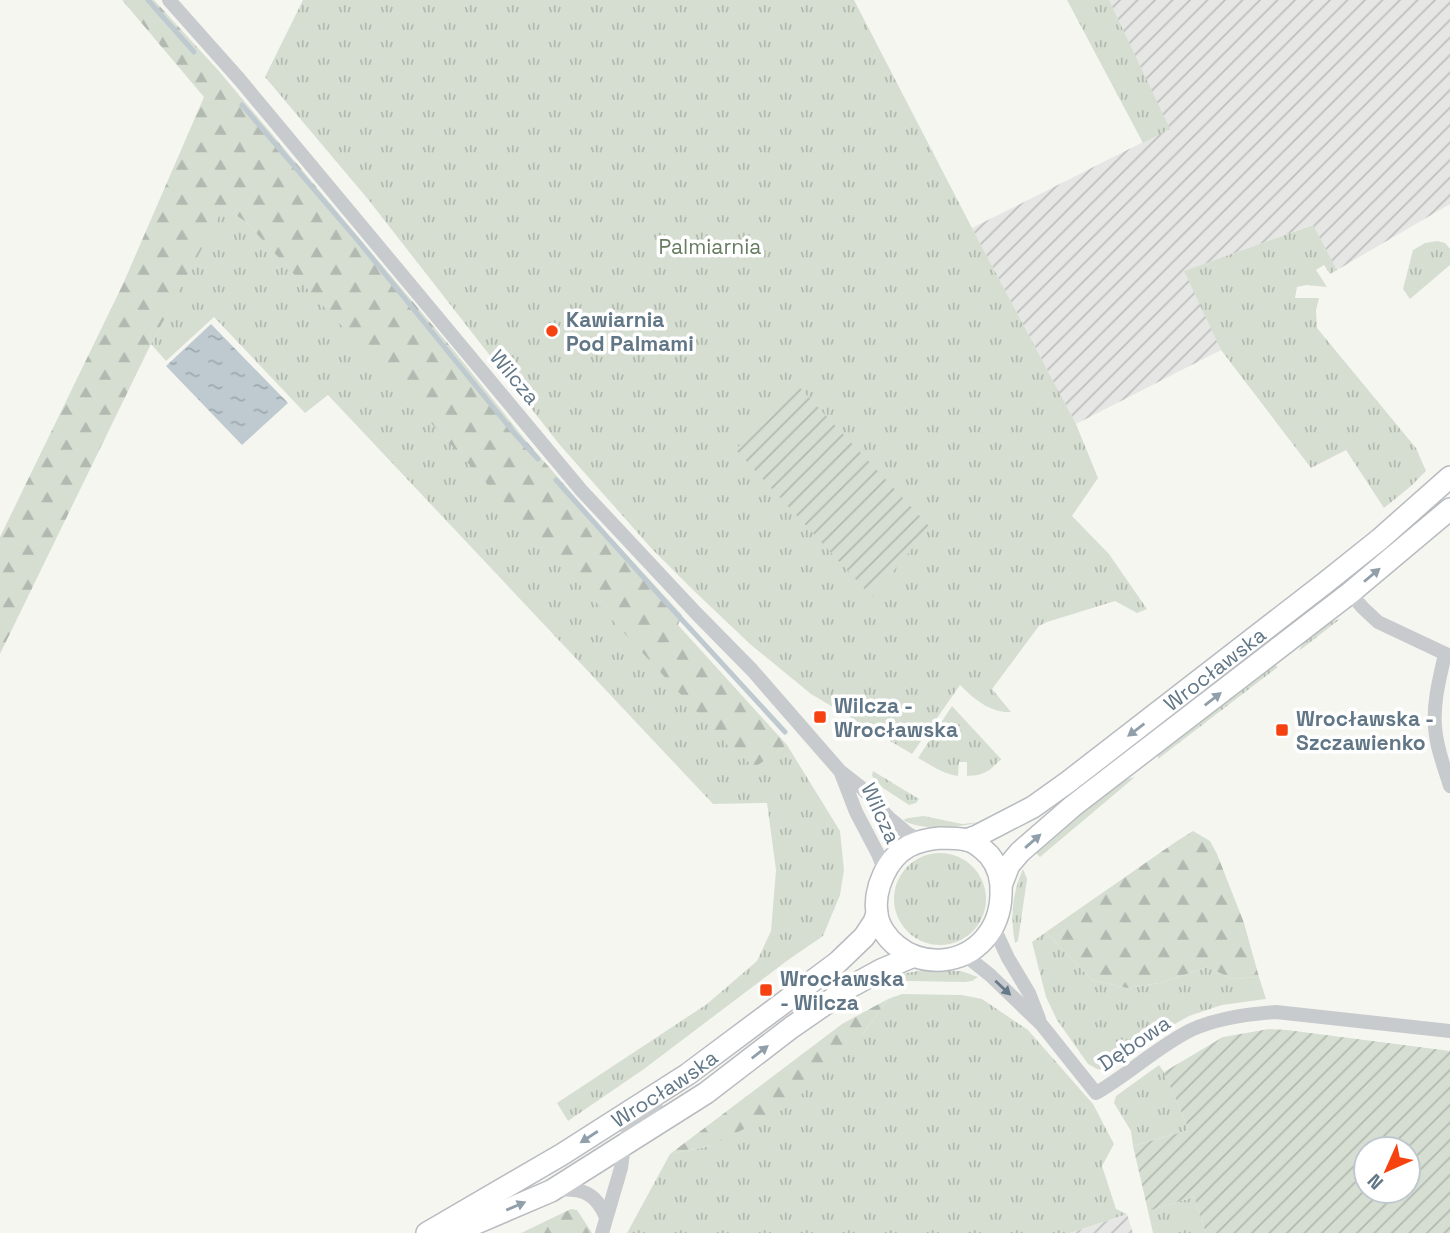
<svg xmlns="http://www.w3.org/2000/svg" width="1450" height="1233" font-family="'Space Grotesk',sans-serif">
<style>
.industrial{fill:url(#industrial-furrows)}
.grass{fill:url(#grass-tufts)}
.forest{fill:url(#forest-firs)}
.garden{fill:url(#garden-furrows);fill-rule:evenodd}
.water{fill:url(#water-ripples)}
.lines{fill:none;stroke-linecap:round;stroke-linejoin:round}
.stream{stroke:#becacf;stroke-width:5}
.primary-casing{stroke:#b8bcc0;stroke-width:24}
.street{stroke:#c8cbce;stroke-width:14}
.primary{stroke:#fff;stroke-width:21}
.oneway{fill:#909faa}
.oneway2{fill:#667a8a}
.poi-dot{fill:#f64211;stroke:#fff;stroke-width:2.5}
.labels{text-anchor:middle;dominant-baseline:central;stroke-width:7;stroke-linejoin:round;paint-order:stroke}
.park-label{font-size:21px;fill:#677c61;stroke:#fff}
.poi-label{font-size:21px;font-weight:bold;fill:#617686;stroke:#fff;text-anchor:start}
.street-label{font-size:21px;fill:#617686;stroke:#fff}
</style>
<defs>
<pattern id="industrial-furrows" width="10" height="10" patternUnits="userSpaceOnUse" patternTransform="scale(1.75)"><rect width="10" height="10" fill="#e6e7e5"/><path d="M-1 1l2-2M0 10L10 0M9 11l2-2" fill="none" stroke="#bec0bf"/></pattern>
<pattern id="grass-tufts" width="24" height="20" patternUnits="userSpaceOnUse" patternTransform="scale(1.75)"><rect width="24" height="20" fill="#d6ded2"/><path d="M3 7l-1-3M5 7V3M7 7l1-3M15 17l-1-3M17 17v-4M19 17l1-3" fill="none" stroke="#b1b9b0"/></pattern>
<pattern id="forest-firs" width="22" height="20" patternUnits="userSpaceOnUse" patternTransform="scale(1.75)"><rect width="22" height="20" fill="#d6ded2"/><path d="M5 1l3.5 6h-7zM16 11l3.5 6h-7z" fill="#b1b9b0"/></pattern>
<pattern id="garden-furrows" width="10" height="10" patternUnits="userSpaceOnUse" patternTransform="scale(1.75)"><rect width="10" height="10" fill="#d6ded2"/><path d="M-1 1l2-2M0 10L10 0M9 11l2-2" fill="none" stroke="#b1b9b0"/></pattern>
<pattern id="water-ripples" width="26" height="14" patternUnits="userSpaceOnUse" patternTransform="scale(1.75)"><rect width="26" height="14" fill="#becacf"/><path d="M2 4q2-2 4 0t4 0M15 11q2-2 4 0t4 0" fill="none" stroke="#9ea9ae"/></pattern>
</defs>
<rect width="100%" height="100%" fill="#f6f6f1"/>
<!-- industrial -->
<g class="industrial">
<polygon points="1109,0 1450,0 1450,204 1337,270 1312,225 1185,271 1221,350 1076,424 972,228 1169,129"/>
<polygon points="1127,1214 1133,1233 1070,1233"/>
</g>
<!-- grass -->
<g class="grass">
<path d="M303,0h551l118,228 104,196 22,54 -26,38 37,38 38,55 -10,4 -22,-12 -68,21 -8,4 -47,63 19,23c-21,1 -37,-13 -51,-27l-48,69 -101,-60 -61,-50 -59,-56 -39,-39 -93,-105 -192,-246 -102,-121z"/>
<polygon points="1067,0 1109,0 1170,129 1143,143"/>
<polygon points="223,206 246,222 755,766 787,745 840,831 844,870 840,895 823,936 788,960 644,1069 568,1121 557,1103 707,1004 757,961 771,931 776,870 767,803 713,804 328,395 305,413 214,317 166,361 151,344"/>
<polygon points="1313,225 1337,270 1330,274 1324,265 1316,270 1327,287 1307,285 1297,287 1295,298 1319,298 1316,310 1317,328 1416,448 1426,471 1411,486 1384,508 1346,450 1311,468 1221,350 1184,271"/>
<polygon points="1437,241 1445,243 1450,249 1450,265 1410,299 1403,289 1413,250 1425,243"/>
<path d="M1340,619l-41,32c5,-15 26,-28 41,-32z"/>
<polygon points="1275,665 1278,667 1158,759 1158,754 1271,666"/>
<path d="M952,706l49,53c-12,13 -17,16 -34,17v-14h-8l-1,14c-15,-2 -27,-11 -40,-18z"/>
<polygon points="873,771 919,799 916,803 909,805 883,788 872,776"/>
<polygon points="1135,777 1040,857 1036,853 1098,799 1123,780"/>
<path d="M924,816l38,8 19,-2c-22,5 -58,10 -78,-2l5,-2z"/>
<circle cx="940" cy="899" r="46"/>
<path d="M1023,869l4,10 -9,62 -3,2c-5,-26 -3,-49 8,-74z"/>
<polygon points="1046,932 1092,980 1127,988 1160,983 1208,967 1232,979 1259,977 1266,999 1222,1005 1189,1016 1148,1039 1114,1067 1104,1070 1097,1069 1088,1064 1057,1020 1046,997 1032,942"/>
<polygon points="923,970 961,971 978,977 972,981 965,982 907,981 901,980 896,975"/>
<polygon points="902,994 962,995 982,999 1028,1030 1093,1104 1114,1144 1102,1166 1116,1209 1127,1214 1070,1233 627,1233 670,1154 710,1146 863,1034 888,999"/>
<polygon points="1159,1065 1164,1072 1189,1130 1133,1146 1131,1131 1114,1103 1116,1096"/>
<polygon points="1194,1197 1206,1233 1153,1233 1148,1211"/>
</g>
<!-- forest -->
<g class="forest">
<polygon points="122,0 154,0 218,70 455,352 527,442 604,530 682,615 678,625 787,745 755,767 731,749 246,222 224,207 151,344 0,654 0,537 123,284 204,97"/>
<polygon points="1193,831 1210,841 1217,854 1244,923 1259,977 1232,979 1208,967 1160,983 1127,988 1092,980 1046,932 1177,841"/>
<polygon points="888,999 863,1034 788,1107 710,1146 670,1154 842,1024"/>
<polygon points="571,1209 577,1210 592,1233 521,1233"/>
</g>
<!-- garden -->
<g class="garden">
<polygon points="800,388 930,527 872,597 737,451 738,447"/>
<path d="M1269,1029l18,1 163,21v182h-244l-12,-36 -46,14 -15,-65 56,-16 -25,-58 59,-35zM1408,1149v42h-42v-42z"/>
</g>
<!-- water -->
<polygon class="water" points="211,324 288,403 242,445 166,366"/>
<g class="lines">
<!-- stream -->
<g class="stream">
<polyline points="148,0 194,52"/>
<polyline points="242,105 359,242 515,434 538,459"/>
<polyline points="556,480 662,598 785,732"/>
</g>
<defs>
<g id="primary">
<path d="M940,838c9,0 19,0 27,2 9,2 16,9 22,15 10,12 13,25 12,40 -1,34 -24,62 -59,65 -17,1 -32,-3 -45,-14 -9,-7 -18,-19 -20,-31 -4,-26 10,-57 32,-69 10,-5 21,-7 31,-8z"/>
<path id="s1" d="M966,840l11,-4 56,-29 35,-25 257,-199 55,-44 70,-62"/>
<polyline points="1002,883 1009,865 1020,852 1073,806 1350,593 1450,509"/>
<path id="s2" d="M427,1233l134,-78 127,-81 150,-112 26,-25 10,-15 3,-8"/>
<polyline points="453,1233 551,1191 706,1093 792,1027 850,987 881,970 914,956"/>
</g>
</defs>
<!-- primary casing -->
<use href="#primary" class="primary-casing"/>
<!-- street -->
<g class="street">
<polyline points="169,0 240,80 581,490 696,613 752,670 840,771 863,789 889,818 907,833 921,841"/>
<polyline points="1350,593 1363,608 1378,622 1450,656"/>
<path d="M1445,654c-5,23 -12,48 -10,72 1,21 9,40 15,60"/>
<polyline points="841,773 856,812 878,854 885,872"/>
<polyline points="994,928 1008,958 1029,993 1039,1019"/>
<path d="M965,955l25,20 51,49 55,69c33,-19 61,-46 95,-63 26,-12 57,-16 85,-18l174,19"/>
<path d="M556,1190c26,-2 39,2 50,27"/>
<polyline points="602,1233 621,1168 624,1145 629,1130 656,1103"/>
</g>
<!-- primary -->
<use href="#primary" class="primary"/>
</g>
<!-- one-way arrows -->
<defs><path id="oneway-solid" d="M-6-.8H1V-3.2L6.5 0L1 3.2V.8H-6Z" transform="scale(1.75)"/></defs>
<g class="oneway">
<use href="#oneway-solid" transform="translate(1372 575) rotate(-40)"/>
<use href="#oneway-solid" transform="translate(1213 699) rotate(-38)"/>
<use href="#oneway-solid" transform="translate(1136 730) rotate(143)"/>
<use href="#oneway-solid" transform="translate(1033 841) rotate(-41)"/>
<use href="#oneway-solid" transform="translate(760 1052) rotate(-38)"/>
<use href="#oneway-solid" transform="translate(589 1137) rotate(147)"/>
<use href="#oneway-solid" transform="translate(516 1206) rotate(-23)"/>
</g>
<use class="oneway2" href="#oneway-solid" transform="translate(1003 988) rotate(43)"/>
<!-- markers -->
<g class="poi-dot">
<circle cx="552" cy="331" r="7"/>
<rect x="813" y="710" width="14" height="14" rx="3.5"/>
<rect x="1275" y="723" width="14" height="14" rx="3.5"/>
<rect x="759" y="983" width="14" height="14" rx="3.5"/>
</g>
<g class="labels">
<!-- park labels -->
<g class="park-label">
<text x="710" y="246">Palmiarnia</text>
</g>
<!-- poi labels -->
<g class="poi-label">
<text x="566" y="319">Kawiarnia<tspan x="566" dy="24">Pod Palmami</tspan></text>
<text x="834" y="705">Wilcza -<tspan x="834" dy="24">Wrocławska</tspan></text>
<text x="1296" y="718">Wrocławska -<tspan x="1296" dy="24">Szczawienko</tspan></text>
<text x="780" y="978">Wrocławska<tspan x="780" dy="24">- Wilcza</tspan></text>
</g>
<!-- street labels -->
<g class="street-label">
<text transform="translate(515 377) rotate(50)">Wilcza</text>
<text stroke="none"><textPath href="#s1" startOffset="303">Wrocławska</textPath></text>
<text transform="translate(881 813) rotate(65)">Wilcza</text>
<text transform="translate(1134 1043) rotate(-34)">Dębowa</text>
<text stroke="none"><textPath href="#s2" startOffset="278">Wrocławska</textPath></text>
</g>
</g>
<!-- north arrow -->
<g transform="translate(1387 1170) rotate(225)"><circle r="33" fill="#ffffff" stroke="#c0c8cf" stroke-width="2"/>
<path d="M0-5L12 26L0 18L-12 26Z" fill="#f64211"/>
<text y="-10" font-size="19" font-weight="bold" text-anchor="middle" fill="#617686">N</text>
</g>
</svg>
